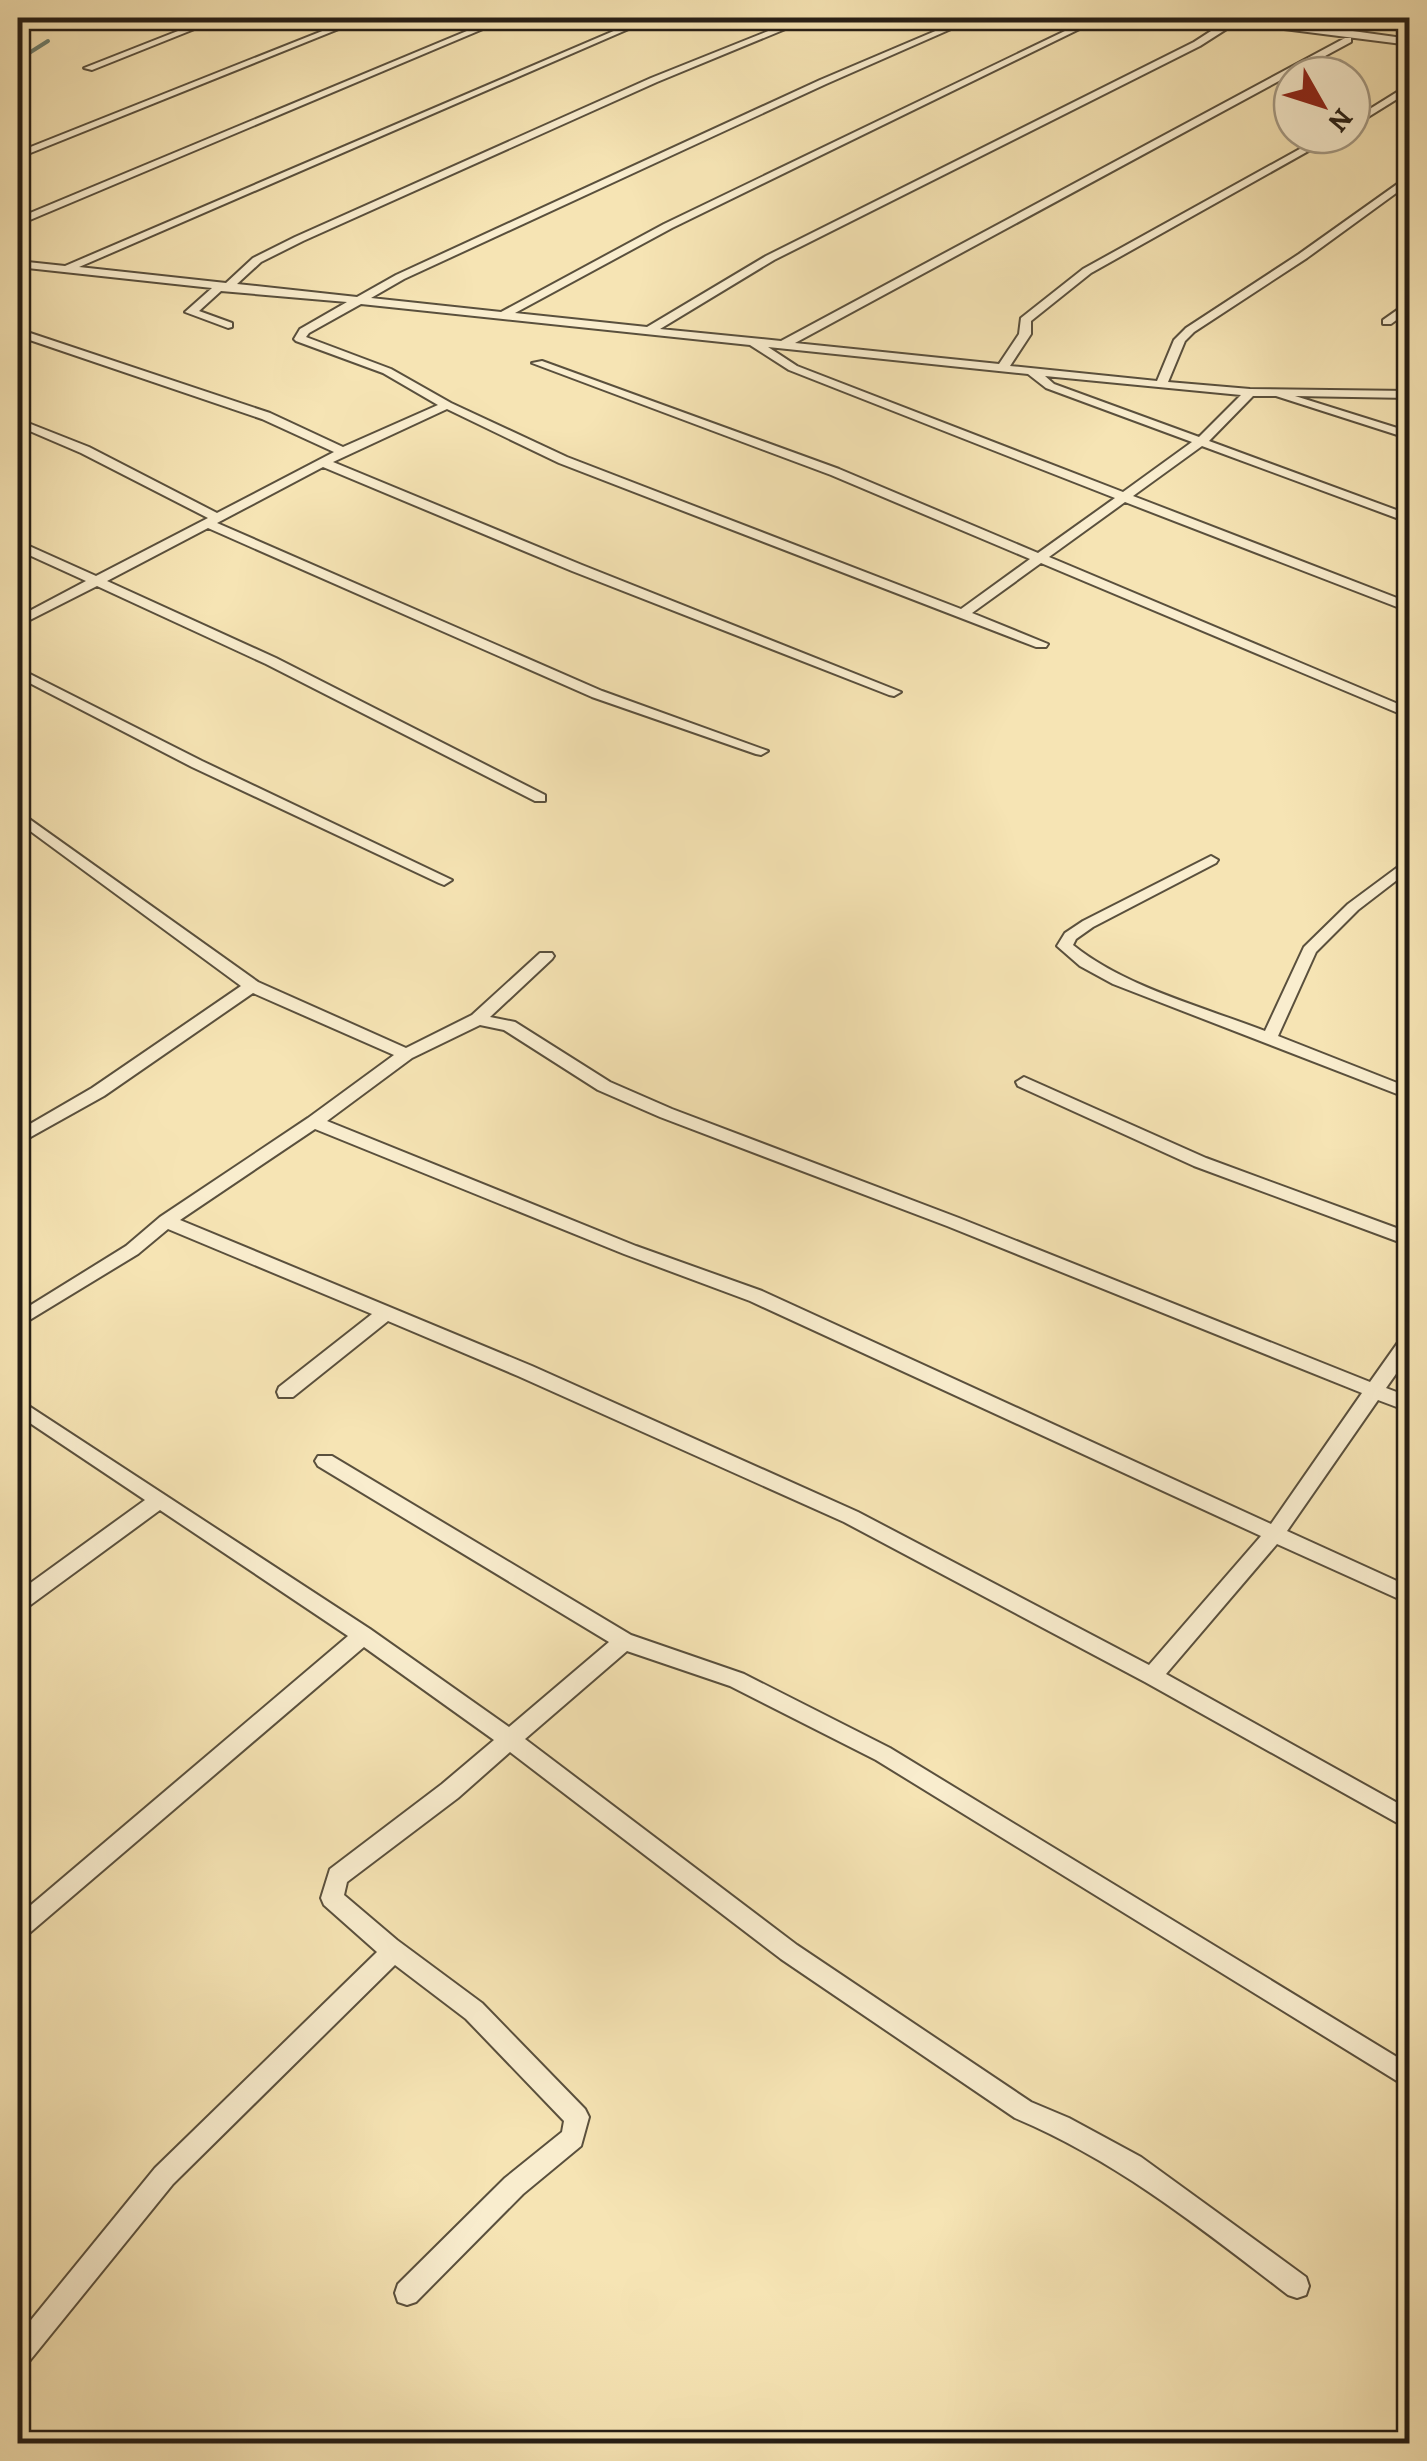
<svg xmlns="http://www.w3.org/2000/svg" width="1427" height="2461" font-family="Alegreya,serif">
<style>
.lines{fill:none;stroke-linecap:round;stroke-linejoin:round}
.stream{stroke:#6d7f6e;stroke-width:4}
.minor-casing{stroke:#5a503d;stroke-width:4}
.minor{fill:#f9edce;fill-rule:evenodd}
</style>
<rect width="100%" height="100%" fill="#f6e4b4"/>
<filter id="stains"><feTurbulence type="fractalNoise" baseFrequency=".002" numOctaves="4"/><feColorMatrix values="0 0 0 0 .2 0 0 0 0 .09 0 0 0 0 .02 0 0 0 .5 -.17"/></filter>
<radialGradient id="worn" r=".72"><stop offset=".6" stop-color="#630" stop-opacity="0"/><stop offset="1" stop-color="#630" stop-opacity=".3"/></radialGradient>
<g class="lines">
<!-- stream -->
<polyline class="stream" points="18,60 48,41"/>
<defs>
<g id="minor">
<polygon points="211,18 222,18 92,70 84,68"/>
<polygon points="355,18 366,18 18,158 18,152"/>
<polygon points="498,18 509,18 18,225 18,218"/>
<path d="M644,18h10l-575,249 147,16 27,-25 42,-21 356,-159 150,-60h11l-155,64 -354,159 -42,21 -24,22 120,13 39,-22 424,-195 146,-62h10l-150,66 -422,195 -33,19 130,14 163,-88 428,-206h10l-430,210 -157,85 132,14 119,-71 428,-214 31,-20 -30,-1 -4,-3 76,1 143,20v6l-174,-22 -36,23 -426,214 -114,69 121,12 564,-303h6v4l-556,301 204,21 20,-30 2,-16 62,-49 242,-134h12l-246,138 -60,48v13l-21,32 147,15 17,-41 12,-12 113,-74 111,-79v8l-103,75 -113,74 -9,9 -17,41 82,7 160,2v7l-115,-2 115,36v7l-134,-43h-23l-44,45 201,74v8l-208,-77 -69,50 277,107v9l-285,-110 -76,55 361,152v9l-369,-155 -69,50 76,31 -2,3h-10l-477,-184 -112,-54 -114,53 249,103 319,127 -7,4 -5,-1 -317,-124 -249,-104 -106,56 385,168 166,60 -7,4 -5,-1 -164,-57 -384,-169 -101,53 169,77 269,137v6h-10l-269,-137 -169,-78 -79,40v-9l68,-36 -68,-31v-9l78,35 112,-58 -127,-65 -63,-27v-7l71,28 128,66 117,-61 -72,-33 -244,-83v-7l252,84 73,34 95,-42 -55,-32 -87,-32 -2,-2 6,-10 47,-27 -126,-11 -22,20 33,12v4l-4,1 -43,-16 27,-24 -194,-21v-6l47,5zM361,304l389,41 39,25 326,128 -77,55 -199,-84 -297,-108 -10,2 299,112 199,84 -69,50 -394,-152 -116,-54 -60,-34 -85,-32 3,-4zM768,347l260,27 18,14 146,54 -69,50 -326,-126zM1045,376l196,19 -42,42 -145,-53z"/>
<polygon points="1410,84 1410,91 1352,127 1352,120"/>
<polygon points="1410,301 1410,310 1391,324 1383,324 1383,320"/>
<polygon points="18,668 202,761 452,880 444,885 439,883 192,767 18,677"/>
<path d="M18,811l240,171 148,66 66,-33 68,-62h12l2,3 -2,3 -62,58 25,5 95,60 62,27 287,109 411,164 34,-48 6,-2v22l-24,34 24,9v15l-32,-12 -91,131 123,56v17l-133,-60 -111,130 244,136v20l-265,-148 -301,-160 -326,-146 -130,-55 -95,76h-14l-2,-5 2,-5 93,-73 -204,-85 -30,25 -120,73v-14l108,-67 34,-29 148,-99 86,-63 -141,-62 -149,103 -86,48v-13l74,-43 149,-102 -223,-164zM480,1025l24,5 94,60 62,27 287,109 415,167 -91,131 -509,-233 -126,-45 -309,-125 85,-63zM315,1129l309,125 126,47 511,235 -112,129 -291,-153 -326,-146 -352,-146z"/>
<path d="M1211,856l7,4 -2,3 -123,64 -17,12 -3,6c52,42 130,62 192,86l39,-84 44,-43 62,-46v12l-52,40 -42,42 -38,84 132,52v11l-297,-115 -33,-18 -23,-20 8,-13 18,-12z"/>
<polygon points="1024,1077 1206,1158 1410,1233 1410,1246 1194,1166 1018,1086 1016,1082"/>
<path d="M18,1399l352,230 139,98 100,-85 -291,-176 -3,-5 3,-5h14l299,179 113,39 146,74 520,317v24l-534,-329 -146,-74 -103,-35 -102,88 272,206 234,157 38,16 72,39 165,120 3,9 -3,9 -9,3 -9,-3c-87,-67 -171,-134 -273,-177l-234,-159 -271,-207 -52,46 -111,84 -3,13 53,45 85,63 103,106 4,8 -8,29 -58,48 -107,108 -9,3 -9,-3 -3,-9 3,-9 107,-106 57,-46 2,-11 -98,-102 -71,-54 -222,219 -146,180 -9,3v-31l137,-168 222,-216 -53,-47 -3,-7 9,-29 112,-85 52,-44 -130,-93 -338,289 -8,3v-23l330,-280 -188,-126 -135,99 -7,2v-19l127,-92 -127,-85z"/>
</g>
</defs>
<!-- minor casing -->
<use href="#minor" class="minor-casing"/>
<!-- minor -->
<use href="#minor" class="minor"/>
</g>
<!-- margin -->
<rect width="1427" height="2461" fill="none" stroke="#f6e4b4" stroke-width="60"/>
<rect x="20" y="20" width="1387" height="2421" fill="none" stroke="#261e15" stroke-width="5"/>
<rect x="30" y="30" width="1367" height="2401" fill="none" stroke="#261e15" stroke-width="2.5"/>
<!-- north arrow -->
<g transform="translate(1322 105) rotate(129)"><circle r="48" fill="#f9edce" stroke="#a59a84" stroke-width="2.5"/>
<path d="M0-8L18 38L0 25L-18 38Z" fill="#8f2418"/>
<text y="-15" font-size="28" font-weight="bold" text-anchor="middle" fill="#261e15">N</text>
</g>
<rect width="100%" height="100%" filter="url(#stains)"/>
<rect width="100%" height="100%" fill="url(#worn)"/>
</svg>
